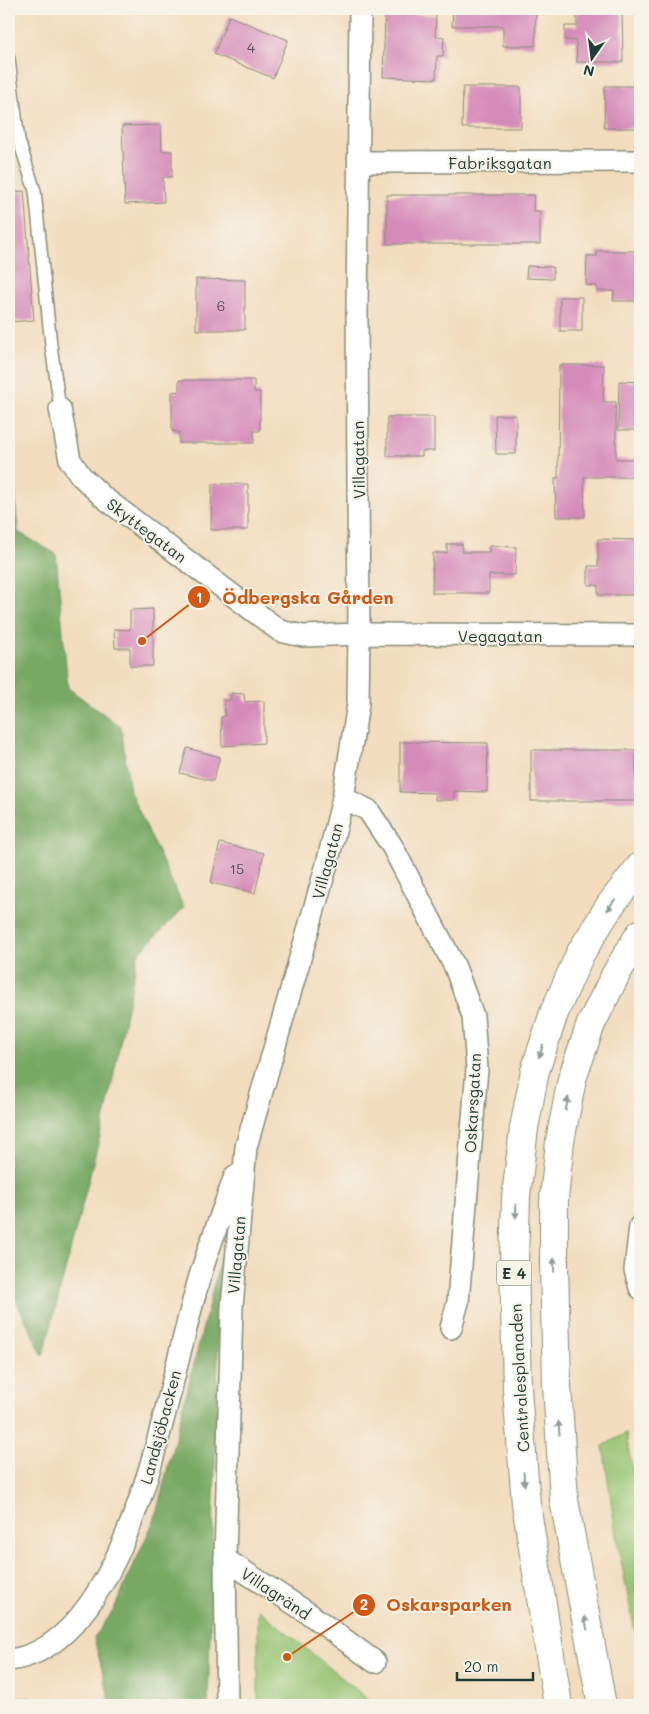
<svg xmlns="http://www.w3.org/2000/svg" width="649" height="1714" font-family="Mali,sans-serif">
<style>
.green{fill:#95c371;stroke:#5a8052}
.forest{fill:#78a963;stroke:#4c734c}
.building{fill:#d58bba}
.lines{fill:none;stroke-linecap:round;stroke-linejoin:round}
.service-casing{stroke:#888c78;stroke-width:14}
.minor-casing{stroke:#888c78;stroke-width:24}
.trunk-casing{stroke:#888c78;stroke-width:30}
.service{stroke:#fff;stroke-width:11}
.minor{stroke:#fff;stroke-width:21}
.trunk{stroke:#fff;stroke-width:28}
.oneway{fill:#8f9e9a}
.labels{text-anchor:middle;dominant-baseline:central;stroke-width:4;stroke-linejoin:round;paint-order:stroke}
.number-label{font-size:14px;fill:#4c5056}
.shield{fill:#f7f3e8;stroke:#60746a;stroke-width:1}
.shield-label{font-size:15px;font-weight:bold;fill:#1f3d34}
.street-label{font-size:16px;fill:#1f3d34;stroke:#f7f3e8}
.leader{fill:none;stroke:#d45610;stroke-width:2}
.callout-dot{fill:#d45610;stroke:#f7f3e8;stroke-width:2}
.mark-label{font-size:15px;text-anchor:middle;font-weight:bold;fill:#fff}
.callout-label{font-size:18px;text-anchor:middle;font-weight:bold;fill:#d45610;stroke:#f7f3e8;stroke-width:4;stroke-linejoin:round;paint-order:stroke}
</style>
<rect width="100%" height="100%" fill="#f7f3e8"/>
<filter id="ink" filterUnits="userSpaceOnUse"><feTurbulence type="fractalNoise" baseFrequency=".02" numOctaves="2"/><feDisplacementMap in="SourceGraphic" scale="10" xChannelSelector="R" yChannelSelector="G"/><feConvolveMatrix kernelMatrix="1 2 1 2 8 2 1 2 1" color-interpolation-filters="sRGB"/></filter>
<filter id="wash" filterUnits="userSpaceOnUse"><feTurbulence type="fractalNoise" baseFrequency=".0096" numOctaves="4" result="noise"/><feDisplacementMap in="SourceGraphic" scale="20" xChannelSelector="R" yChannelSelector="G"/><feGaussianBlur stdDeviation="1.12" result="paint"/><feColorMatrix in="noise" values="0 0 0 0 0 0 0 0 0 0 0 0 0 0 0 0 0 1.4 0 .05"/><feComposite in="paint" operator="in"/></filter>
<g filter="url(#wash)">
<rect width="100%" height="100%" fill="#f2dcbd"/>
<!-- green -->
<g class="green">
<polygon points="626,1433 640,1519 640,1658 616,1535 603,1446"/>
<polygon points="258,1609 375,1705 258,1705"/>
</g>
<!-- forest -->
<g class="forest">
<polygon points="9,417 18,532 56,554 68,688 121,727 130,792 184,908 138,954 106,1113 43,1356 9,1286"/>
<polygon points="221,1256 208,1705 111,1705 94,1638 113,1611 155,1518"/>
</g>
<g id="blocks">
<!-- building -->
<g class="building">
<polygon points="453,9 536,9 535,46 503,46 503,26 452,26"/>
<polygon points="577,9 622,9 623,62 577,62 576,41 565,40 565,26 577,26"/>
<polygon points="385,13 436,15 435,36 444,37 443,56 437,56 436,79 383,77"/>
<polygon points="229,16 288,40 273,78 214,54"/>
<polygon points="605,86 640,86 640,128 604,128"/>
<polygon points="463,87 521,87 521,128 462,128"/>
<polygon points="161,125 162,151 172,151 172,177 163,177 164,202 125,204 122,126"/>
<polygon points="24,191 34,320 9,322 9,193"/>
<polygon points="387,195 534,195 533,211 540,211 540,244 387,244"/>
<polygon points="597,251 640,251 640,301 613,301 614,291 597,291 597,286 586,285 587,256 597,256"/>
<polygon points="527,266 553,267 553,279 526,278"/>
<polygon points="196,279 245,280 245,330 196,330"/>
<rect x="560" y="297" width="22" height="34"/>
<polygon points="559,365 604,365 603,402 616,402 616,459 640,459 640,477 584,477 585,517 556,517 555,478 558,478"/>
<polygon points="179,380 254,380 254,392 260,392 260,431 254,431 254,443 179,443 179,432 172,431 172,392 179,391"/>
<polygon points="619,381 640,382 640,430 618,430"/>
<polygon points="495,415 516,415 516,454 496,454"/>
<polygon points="387,417 434,417 434,451 422,451 422,456 387,456"/>
<polygon points="212,484 248,484 248,530 211,530"/>
<polygon points="598,539 640,540 640,595 598,595 598,585 588,585 588,566 598,566"/>
<polygon points="447,544 462,544 462,552 489,552 489,546 516,547 515,575 489,575 489,593 432,593 433,553 447,553"/>
<polygon points="153,609 153,666 130,666 130,648 115,648 114,629 130,630 130,610"/>
<polygon points="231,693 244,694 245,702 264,701 264,743 222,746 221,717 225,716 224,700 231,700"/>
<polygon points="400,742 488,743 487,792 454,791 454,800 435,800 435,793 400,792"/>
<polygon points="187,748 220,757 213,781 180,773"/>
<rect x="531" y="750" width="105" height="51"/>
<polygon points="220,843 264,853 255,893 211,883"/>
<polygon points="9,1699 56,1704 56,1705 9,1705"/>
</g>
</g>
</g>
<g filter="url(#ink)">
<use href="#blocks" fill-opacity="0" stroke="#888c78" stroke-width="1"/>
<g class="lines">
<defs>
<polyline id="service" points="9,59 19,141 35,191 51,345 60,409"/>
<g id="minor">
<polyline points="359,162 640,161"/>
<polyline points="60,409 70,460 81,476 103,497 280,631 303,636 359,634 640,635"/>
<polyline points="343,798 368,810 392,846 455,967 473,1016 477,1069 458,1302 451,1328"/>
<polyline points="640,1226 635,1270 640,1288"/>
<polyline points="225,1559 308,1613 375,1662"/>
<path d="M9,1660c98,-11 141,-188 161,-267 9,-37 18,-74 28,-110 10,-36 25,-72 37,-107"/>
<polyline points="227,1705 225,1559 232,1307 246,1147 327,864 343,798 358,704 359,634 357,316 360,9"/>
</g>
<g id="trunk">
<polyline points="558,1705 526,1504 517,1390 514,1261 516,1197 524,1128 535,1071 554,1013 580,954 611,904 640,867"/>
<polyline points="602,1705 564,1500 557,1385 554,1265 554,1199 560,1141 572,1079 591,1024 617,972 640,934"/>
</g>
</defs>
<!-- service casing -->
<use href="#service" class="service-casing"/>
<!-- minor casing -->
<use href="#minor" class="minor-casing"/>
<!-- trunk casing -->
<use href="#trunk" class="trunk-casing"/>
<!-- service -->
<use href="#service" class="service"/>
<!-- minor -->
<use href="#minor" class="minor"/>
<!-- trunk -->
<use href="#trunk" class="trunk"/>
</g>
<!-- one-way arrows -->
<defs><path id="oneway-solid" d="M-6-.8H1V-3.2L6.5 0L1 3.2V.8H-6Z" transform="scale(1.25)"/></defs>
<g class="oneway">
<use href="#oneway-solid" transform="translate(611 905) rotate(125)"/>
<use href="#oneway-solid" transform="translate(541 1051) rotate(108)"/>
<use href="#oneway-solid" transform="translate(567 1104) rotate(-78)"/>
<use href="#oneway-solid" transform="translate(516 1211) rotate(92)"/>
<use href="#oneway-solid" transform="translate(554 1265) rotate(-90)"/>
<use href="#oneway-solid" transform="translate(559 1428) rotate(-94)"/>
<use href="#oneway-solid" transform="translate(524 1479) rotate(86)"/>
<use href="#oneway-solid" transform="translate(586 1623) rotate(-100)"/>
</g>
</g>
<g class="labels">
<!-- number labels -->
<g class="number-label">
<text x="251" y="47">4</text>
<text x="221" y="305">6</text>
<text x="237" y="868">15</text>
</g>
<!-- shield labels -->
<rect class="shield" x="496.5" y="1260.5" width="35" height="25" rx="4"/>
<g class="shield-label">
<text x="514" y="1273">E 4</text>
</g>
<!-- street labels -->
<g class="street-label">
<text x="500" y="162">Fabriksgatan</text>
<text transform="translate(358 460) rotate(-91)">Villagatan</text>
<text transform="translate(147 530) rotate(37)">Skyttegatan</text>
<text x="500" y="635">Vegagatan</text>
<text transform="translate(327 861) rotate(-75)">Villagatan</text>
<text transform="translate(472 1103) rotate(-87)">Oskarsgatan</text>
<text transform="translate(236 1255) rotate(-85)">Villagatan</text>
<text transform="translate(519 1378) rotate(-93)">Centralesplanaden</text>
<text transform="translate(160 1427) rotate(-75)">Landsjöbacken</text>
<text transform="translate(276 1593) rotate(34)">Villagränd</text>
</g>
</g>
<!-- callouts -->
<path class="leader" d="M142 641L199 597M287 1657L364 1605"/>
<g class="callout-dot">
<circle cx="142" cy="641" r="5"/>
<circle cx="287" cy="1657" r="5"/>
<circle cx="199" cy="597" r="12"/>
<circle cx="364" cy="1605" r="12"/>
</g>
<g class="mark-label">
<text x="199" y="603">1</text>
<text x="364" y="1610">2</text>
</g>
<g class="callout-label">
<text x="308" y="604">Ödbergska Gården</text>
<text x="449" y="1611">Oskarsparken</text>
</g>
<!-- margin -->
<rect width="649" height="1714" fill="none" stroke="#f7f3e8" stroke-width="30"/>
<!-- north arrow -->
<g transform="translate(592 58) rotate(194)" stroke="#f7f3e8" stroke-width="4" paint-order="stroke">
<path d="M0-4L9 19L0 12L-9 19Z" fill="#1f3d34"/>
<text y="-8" font-size="14" font-weight="bold" text-anchor="middle" fill="#1f3d34">N</text>
</g>
<!-- scale -->
<path d="M457 1672v8h76v-8" fill="none" stroke="#1f3d34" stroke-width="2.5"/>
<text x="464" y="1672" font-size="15" fill="#1f3d34" stroke="#f7f3e8" stroke-width="4" paint-order="stroke">20 m</text>
</svg>
